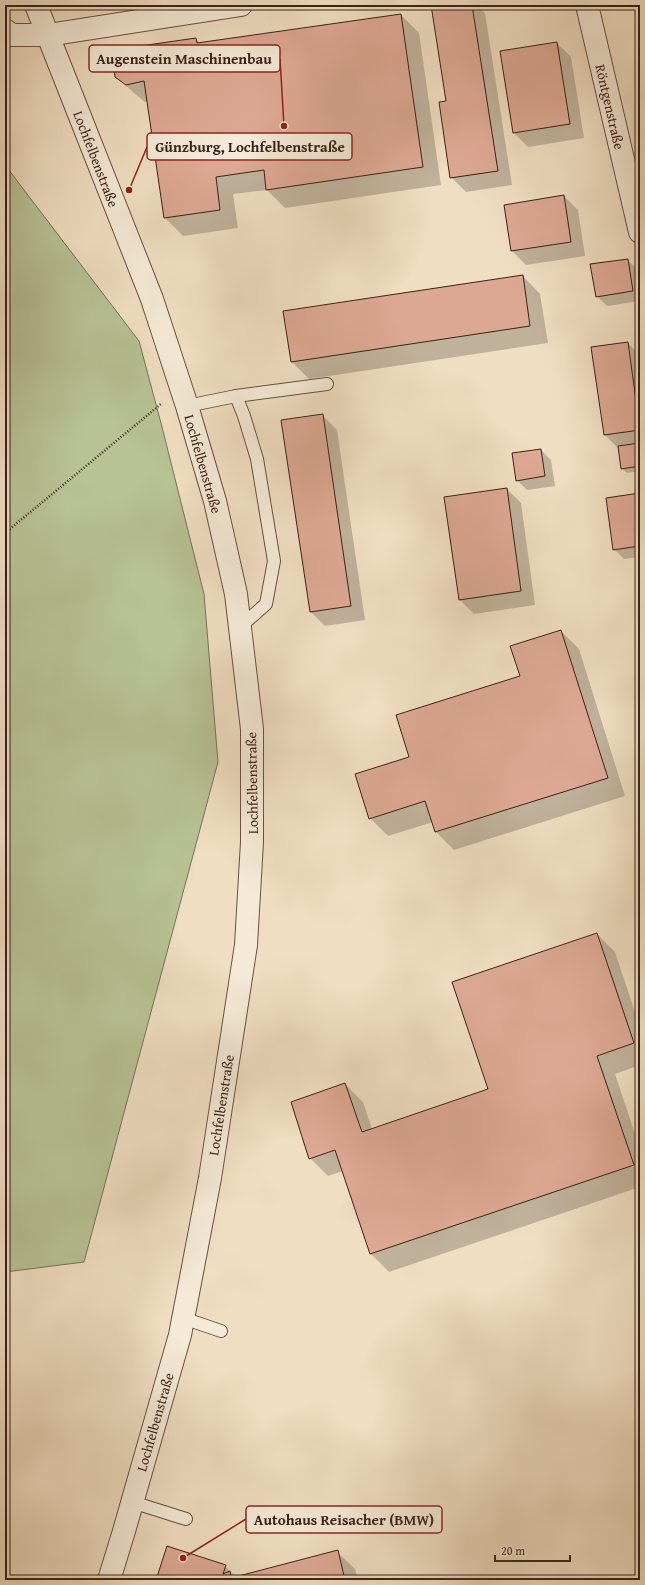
<svg xmlns="http://www.w3.org/2000/svg" width="645" height="1585" font-family="'Gentium Book Plus',serif">
<style>
.green{fill:#b7c295;stroke:#797156}
.shadow{fill:#0003}
.building{fill:#dda893;stroke:#3b2017}
.lines{fill:none;stroke-linecap:round;stroke-linejoin:round}
.service-casing{stroke:#685042;stroke-width:14}
.minor-casing{stroke:#685042;stroke-width:24}
.path{stroke:#3b2017;stroke-width:2.5;stroke-dasharray:1 2;stroke-linecap:butt}
.service{stroke:#f5ead7;stroke-width:12}
.minor{stroke:#f5ead7;stroke-width:22}
.labels{text-anchor:middle;dominant-baseline:central;stroke-width:3.5;stroke-linejoin:round;paint-order:stroke}
.street-label{font-size:14px;fill:#3b2017;stroke:#f5ead7}
.leader{fill:none;stroke:#8f2418;stroke-width:1.5}
.callout-dot{fill:#8f2418;stroke:#f5ead7;stroke-width:1.5}
.callout{fill:#f5ead7;stroke:#8f2418;stroke-width:1.5}
.callout-label{font-size:15px;text-anchor:middle;font-weight:bold;fill:#3b2017}
</style>
<rect width="100%" height="100%" fill="#f0dec2"/>
<filter id="stains"><feTurbulence type="fractalNoise" baseFrequency=".005" numOctaves="4"/><feColorMatrix values="0 0 0 0 .2 0 0 0 0 .09 0 0 0 0 .02 0 0 0 .5 -.17"/></filter>
<radialGradient id="worn" r=".72"><stop offset=".6" stop-color="#630" stop-opacity="0"/><stop offset="1" stop-color="#630" stop-opacity=".3"/></radialGradient>
<!-- green -->
<polygon class="green" points="5,165 139,341 162,427 204,594 218,762 84,1262 5,1272"/>
<!-- shadow -->
<g class="shadow">
<polygon points="432,5 476,5 485,13 512,185 466,192 451,177 447,102"/>
<polygon points="401,15 419,33 441,185 285,208 267,190 233,194 238,228 183,236 165,218 148,102 145,102 135,94 116,76 196,39 200,44"/>
<polygon points="557,43 571,57 584,138 528,147 514,133"/>
<polygon points="564,196 578,210 585,256 526,265 512,251"/>
<polygon points="627,260 637,269 640,289 640,301 607,306 597,296"/>
<polygon points="523,276 540,294 548,343 309,379 291,361"/>
<polygon points="628,343 640,355 640,471 627,473 622,468 619,449 604,434"/>
<polygon points="322,415 337,430 365,620 325,626 311,612"/>
<polygon points="541,450 551,460 555,486 527,490 517,480"/>
<polygon points="507,489 521,503 535,605 474,614 460,600"/>
<polygon points="640,494 640,557 624,559 614,549"/>
<polygon points="561,631 579,649 625,796 454,850 436,832 433,822 388,836 370,818 410,757 521,676"/>
<polygon points="597,934 615,952 640,1027 640,1065 615,1074 640,1149 640,1187 389,1272 371,1254 343,1171 328,1176 310,1158 345,1084 363,1102 372,1129 489,1090"/>
<polygon points="337,1552 355,1569 358,1580 157,1580 225,1566 237,1578"/>
</g>
<!-- building -->
<g class="building">
<polygon points="431,5 472,5 498,171 450,178 439,102 446,101"/>
<polygon points="401,14 423,167 266,190 264,170 216,177 220,210 164,218 144,81 126,85 115,77 112,50 196,38 197,43"/>
<polygon points="557,42 570,124 513,133 500,51"/>
<polygon points="564,195 571,242 511,251 504,205"/>
<polygon points="628,259 633,291 596,297 590,264"/>
<polygon points="523,275 530,326 291,362 283,311"/>
<polygon points="628,342 640,430 604,435 591,347"/>
<polygon points="323,414 351,606 310,612 281,420"/>
<polygon points="640,443 640,466 621,469 618,446"/>
<polygon points="541,449 545,476 516,481 512,453"/>
<polygon points="507,488 521,591 459,600 444,497"/>
<polygon points="640,493 640,546 613,550 606,498"/>
<polygon points="561,630 608,778 435,832 425,801 369,819 355,774 409,757 396,715 520,676 510,646"/>
<polygon points="597,933 634,1043 597,1056 634,1165 370,1254 335,1150 309,1159 291,1102 345,1083 362,1132 488,1089 452,982"/>
<polygon points="167,1546 226,1565 223,1574 230,1571 231,1578 338,1550 345,1580 156,1580"/>
</g>
<g class="lines">
<defs>
<g id="service">
<polyline points="236,396 327,384"/>
<polyline points="187,406 236,396 244,416 257,459 274,561 266,604 240,627"/>
<polyline points="183,1318 221,1331"/>
<polyline points="132,1502 186,1519"/>
</g>
<g id="minor">
<polyline points="36,5 152,299 187,406 215,501 236,594 252,729 252,842 246,945 210,1178 180,1335 124,1531 109,1580"/>
<polyline points="587,5 640,232"/>
<polyline points="5,30 12,35 48,35 241,5"/>
</g>
</defs>
<!-- service casing -->
<use href="#service" class="service-casing"/>
<!-- minor casing -->
<use href="#minor" class="minor-casing"/>
<!-- path -->
<polyline class="path" points="5,533 161,404"/>
<!-- service -->
<use href="#service" class="service"/>
<!-- minor -->
<use href="#minor" class="minor"/>
</g>
<g class="labels">
<!-- street labels -->
<g class="street-label">
<text transform="translate(610 107) rotate(77)">Röntgenstraße</text>
<text transform="translate(96 159) rotate(69)">Lochfelbenstraße</text>
<text transform="translate(203 464) rotate(74)">Lochfelbenstraße</text>
<text transform="translate(252 783) rotate(-91)">Lochfelbenstraße</text>
<text transform="translate(221 1105) rotate(-81)">Lochfelbenstraße</text>
<text transform="translate(155 1422) rotate(-74)">Lochfelbenstraße</text>
</g>
</g>
<!-- callouts -->
<path class="leader" d="M284 126L280 59M129 190L147 147M183 1558L246 1519"/>
<g class="callout-dot">
<circle cx="284" cy="126" r="4"/>
<circle cx="129" cy="190" r="4"/>
<circle cx="183" cy="1558" r="4"/>
</g>
<g class="callout">
<rect x="89" y="45" width="191" height="27" rx="4"/>
<rect x="147" y="133" width="205" height="27" rx="4"/>
<rect x="246" y="1506" width="196" height="27" rx="4"/>
</g>
<g class="callout-label">
<text x="184" y="64">Augenstein Maschinenbau</text>
<text x="250" y="152">Günzburg, Lochfelbenstraße</text>
<text x="344" y="1525">Autohaus Reisacher (BMW)</text>
</g>
<!-- margin -->
<rect width="645" height="1585" fill="none" stroke="#f0dec2" stroke-width="20"/>
<rect x="6" y="6" width="633" height="1573" fill="none" stroke="#3b2017" stroke-width="2"/>
<rect x="10" y="10" width="625" height="1565" fill="none" stroke="#3b2017"/>
<!-- scale -->
<path d="M495 1555v6h75v-6" fill="none" stroke="#3b2017" stroke-width="2"/>
<text x="501" y="1555" font-size="12" fill="#3b2017" stroke="#f5ead7" stroke-width="3" paint-order="stroke">20 m</text>
<rect width="100%" height="100%" filter="url(#stains)"/>
<rect width="100%" height="100%" fill="url(#worn)"/>
</svg>
